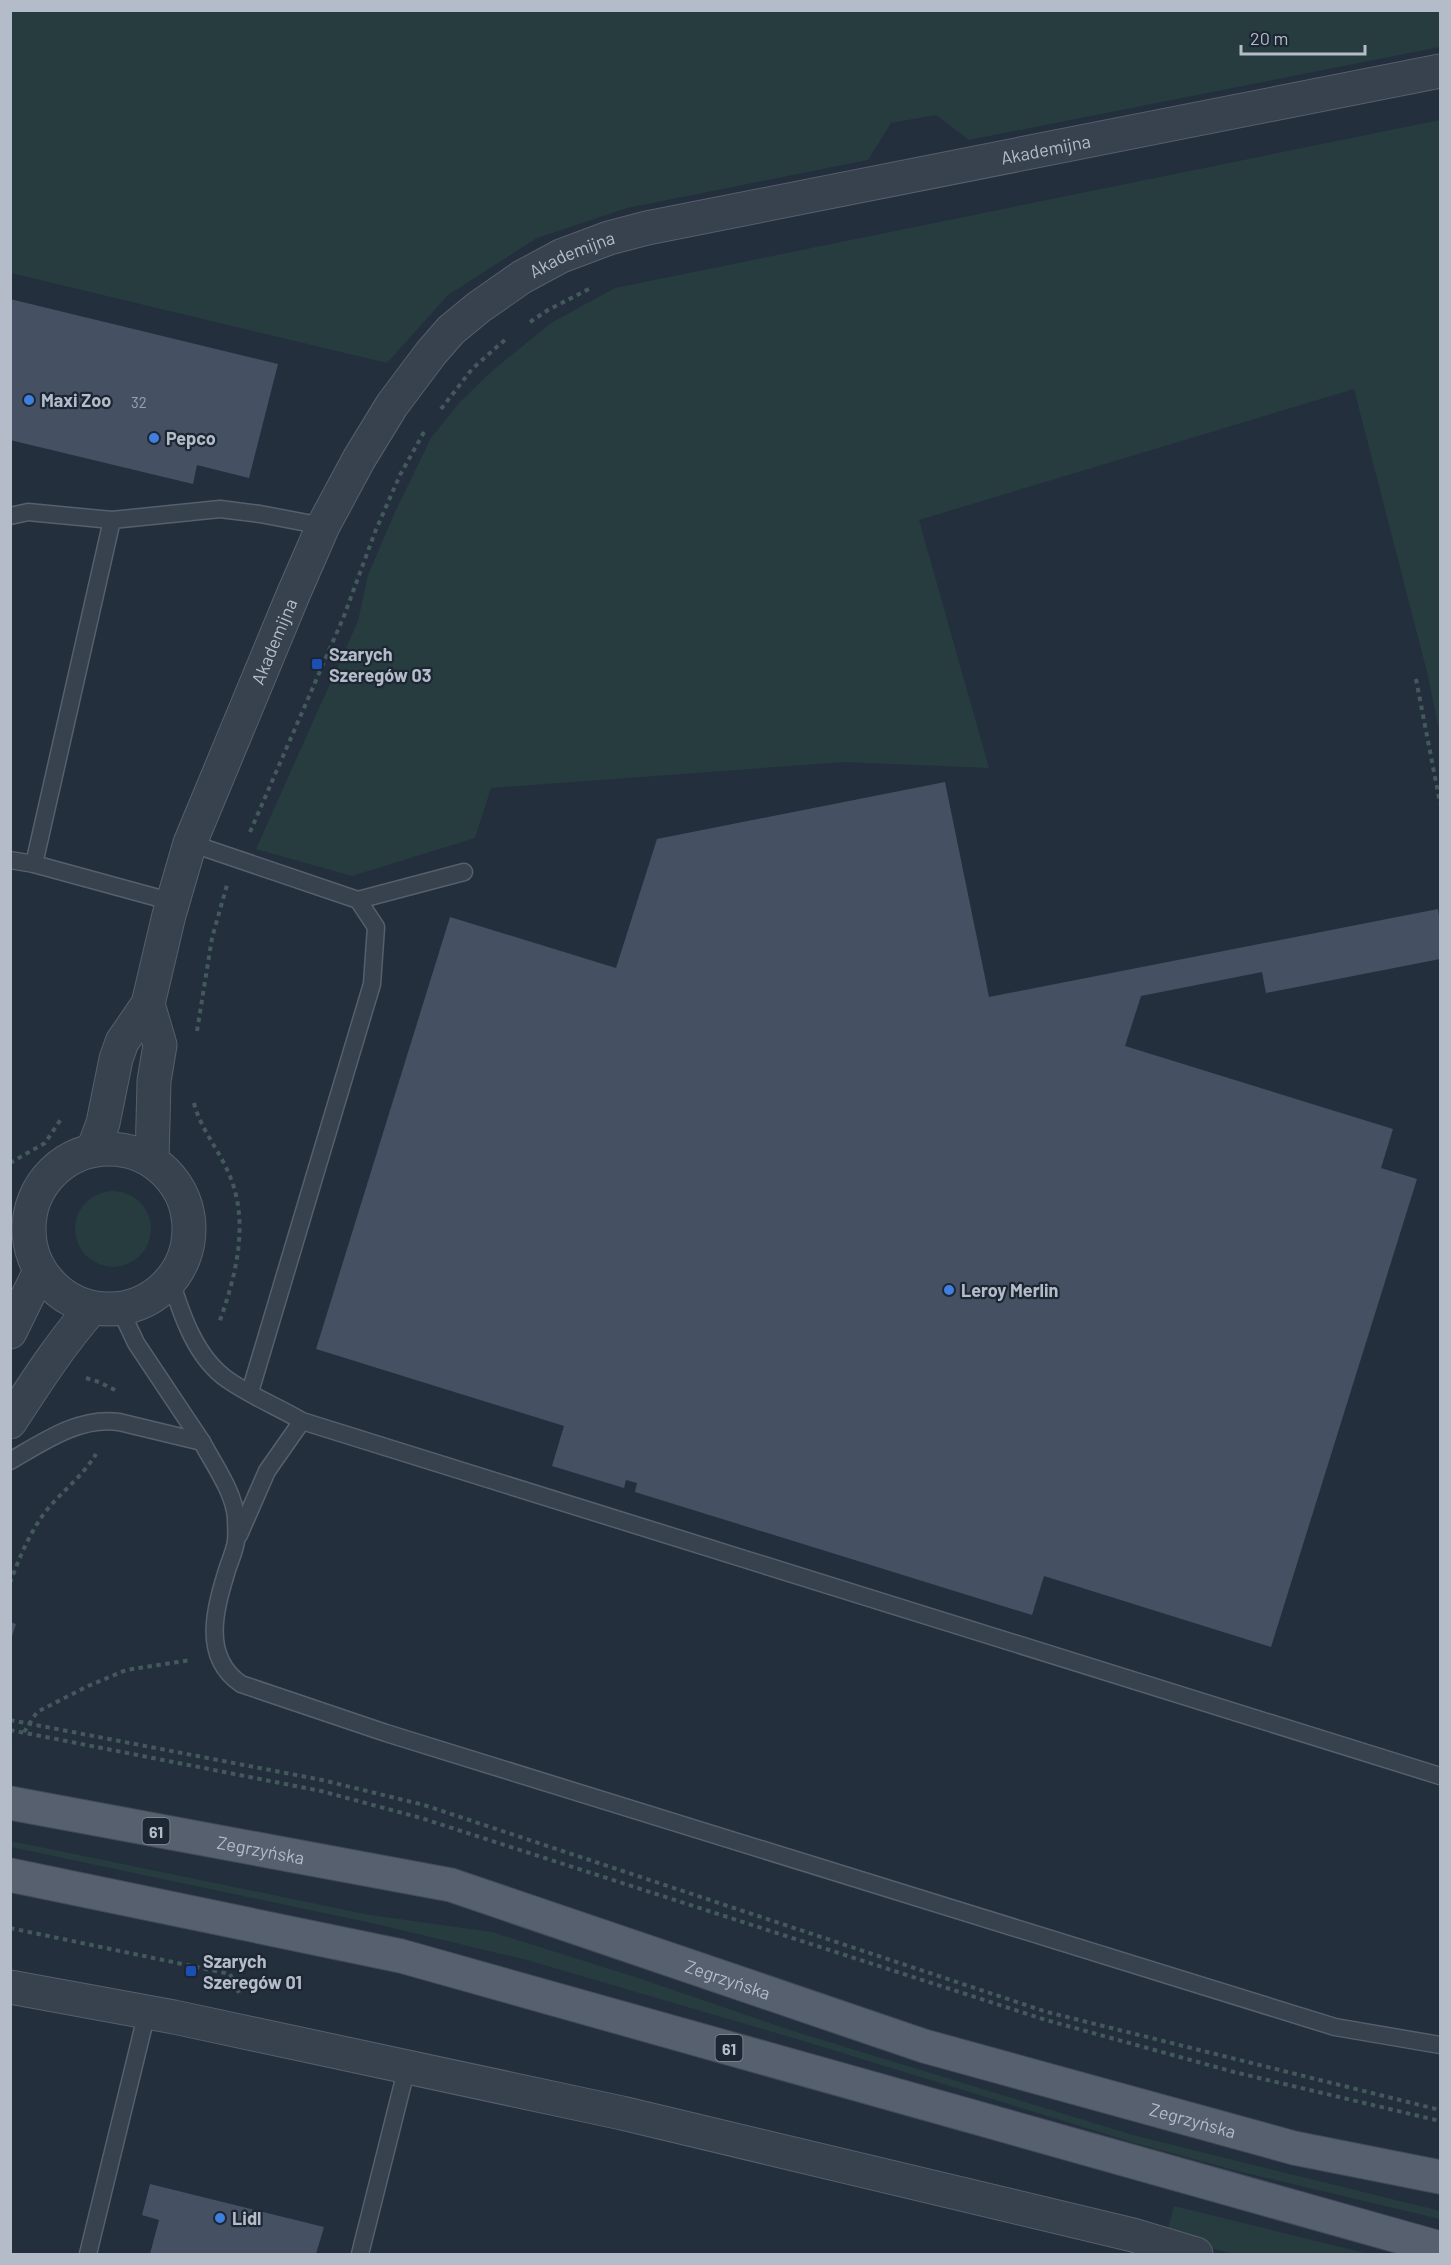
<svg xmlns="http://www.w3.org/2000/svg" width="1451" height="2265" font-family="Barlow,sans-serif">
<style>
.green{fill:#263c3f}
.building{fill:#455162}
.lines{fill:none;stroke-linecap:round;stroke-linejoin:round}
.lane-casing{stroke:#565f6c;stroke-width:19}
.street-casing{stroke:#565f6c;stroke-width:35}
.primary-casing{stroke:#414a57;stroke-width:35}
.path{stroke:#44595c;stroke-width:4;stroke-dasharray:4.5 4.5;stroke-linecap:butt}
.lane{stroke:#38414e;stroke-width:16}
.street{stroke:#38414e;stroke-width:33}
.primary{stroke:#56606e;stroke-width:33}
.shop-dot{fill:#3f7fe0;stroke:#1d2633;stroke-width:2}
.transit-dot{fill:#1a4fb4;stroke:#1d2633;stroke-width:2}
.labels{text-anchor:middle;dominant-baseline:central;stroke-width:4.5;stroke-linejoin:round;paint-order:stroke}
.number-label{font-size:15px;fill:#98a1af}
.shield{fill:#1d2633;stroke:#878f9c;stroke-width:1.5}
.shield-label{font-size:16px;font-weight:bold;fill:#b4bcc9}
.street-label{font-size:18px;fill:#b4bcc9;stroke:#1d2633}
.poi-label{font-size:18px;font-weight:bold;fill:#b4bcc9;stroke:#1d2633;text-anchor:start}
</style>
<rect width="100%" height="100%" fill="#242f3e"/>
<!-- green -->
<g class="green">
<polygon points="11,10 1440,10 1440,47 969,140 936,115 891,123 868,160 627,208 537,238 448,295 387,363 11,273"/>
<polygon points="1440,120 1440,734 1427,672 1354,389 919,520 989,768 844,762 491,788 475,838 352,876 256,849 358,621 368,575 395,512 431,438 459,403 492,371 551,323 615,288"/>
<circle cx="113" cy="1229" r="38"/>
<polygon points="11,1841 370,1915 492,1932 638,1978 793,2031 1133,2135 1440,2211 1440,2219 1241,2172 1135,2143 800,2040 527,1960 376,1924 11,1847"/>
<polygon points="1174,2206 1369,2254 1234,2254 1166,2237"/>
</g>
<!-- building -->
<g class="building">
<polygon points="10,299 278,364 249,478 197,465 193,484 10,440"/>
<polygon points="945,782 989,997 1438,909 1440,924 1440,959 1266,993 1262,972 1141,996 1125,1046 1393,1129 1381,1168 1417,1179 1271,1647 1044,1576 1032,1615 635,1492 637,1483 626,1480 624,1488 552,1466 564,1426 316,1349 450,917 616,968 657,839"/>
<polygon points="10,1622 16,1624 11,1639 10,1638"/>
<polygon points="150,2184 324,2227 316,2254 150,2254 159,2220 142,2215"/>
</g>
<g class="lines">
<defs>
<g id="lane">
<polyline points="10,516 28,512 112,520"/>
<polyline points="190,843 358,900 376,927 372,984 250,1392"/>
<polyline points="10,860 34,864"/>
<polyline points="358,900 464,872"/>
<polyline points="173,902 34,864 112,520 220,509 260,514 323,526"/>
<path d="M171,1281c11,35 25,77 57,99 23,16 50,27 74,41l1138,355"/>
<polyline points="120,1309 136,1343 202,1442"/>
<path d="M10,1461c33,-19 70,-45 109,-39l83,20c12,23 32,50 34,76 0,7 1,15 0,23 -1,8 -5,18 -8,26 -12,39 -28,89 13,117l145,49 949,294 105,18"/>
<polyline points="239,1535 267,1471 302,1421"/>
<polyline points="88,2254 147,2012"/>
<polyline points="360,2254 407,2067"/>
</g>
<g id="street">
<polyline points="148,1004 160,1045 154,1081 152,1161"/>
<circle cx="109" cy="1229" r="80"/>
<path id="s1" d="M93,1150l10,-27 13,-64 6,-17 26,-38 21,-89 21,-72 103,-248 30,-69 36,-67 33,-54 39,-52 20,-23 28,-23 43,-30 39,-21 48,-18 38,-10 793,-157"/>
<polyline points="10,1332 40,1271"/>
<path d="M10,1422c26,-40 51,-79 82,-114"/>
<polyline points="10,1987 174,2017 622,2113 1133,2235 1196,2254"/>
</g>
<g id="primary">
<path id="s2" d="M10,1803l441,82 473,161 370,102 146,29"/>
<polyline points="10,1875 401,1956 1440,2248"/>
</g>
</defs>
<!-- lane casing -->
<use href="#lane" class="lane-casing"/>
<!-- street casing -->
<use href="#street" class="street-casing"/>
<!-- primary casing -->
<use href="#primary" class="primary-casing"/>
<!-- path -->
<g class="path">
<polyline points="530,322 548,310 589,289"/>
<polyline points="441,409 472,369 507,338"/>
<polyline points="1416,679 1440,803"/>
<polyline points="250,832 344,616 375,532 400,475 424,432"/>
<polyline points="197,1031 212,938 227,885"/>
<path d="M194,1103c6,25 25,47 35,71 21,48 7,102 -10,149"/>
<polyline points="10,1163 45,1143 61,1119"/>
<polyline points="86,1378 99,1382 115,1390"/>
<path d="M10,1583c9,-25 20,-51 36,-72 16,-20 37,-35 50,-57"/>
<polyline points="10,1720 322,1780 424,1805 1047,2012 1440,2110"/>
<polyline points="10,1730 321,1791 421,1818 1046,2020 1234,2072 1440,2121"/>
<polyline points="24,1732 37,1712 88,1686 126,1670 191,1660"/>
<polyline points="10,1928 230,1974 239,1993"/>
</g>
<!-- lane -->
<use href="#lane" class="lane"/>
<!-- street -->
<use href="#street" class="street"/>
<!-- primary -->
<use href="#primary" class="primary"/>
</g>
<!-- markers -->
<g class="shop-dot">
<circle cx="29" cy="400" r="6"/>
<circle cx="154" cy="438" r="6"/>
<circle cx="949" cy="1290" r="6"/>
<circle cx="220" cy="2218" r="6"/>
</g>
<g class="transit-dot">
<rect x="311" y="658" width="12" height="12" rx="3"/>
<rect x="185" y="1965" width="12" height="12" rx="3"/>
</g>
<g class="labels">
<!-- number labels -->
<g class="number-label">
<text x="139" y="402">32</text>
</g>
<!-- shield labels -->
<g class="shield">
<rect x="142.5" y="1818" width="27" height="26" rx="4.5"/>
<rect x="715.5" y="2035" width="27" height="26" rx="4.5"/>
</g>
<g class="shield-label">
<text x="156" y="1831">61</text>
<text x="729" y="2048">61</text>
</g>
<!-- street labels -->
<g class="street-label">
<text stroke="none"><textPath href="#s1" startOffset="1533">Akademijna</textPath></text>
<text stroke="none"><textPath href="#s1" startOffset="1047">Akademijna</textPath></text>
<text stroke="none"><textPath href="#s1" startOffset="543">Akademijna</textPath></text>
<text stroke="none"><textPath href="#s2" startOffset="255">Zegrzyńska</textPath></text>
<text stroke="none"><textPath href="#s2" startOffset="741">Zegrzyńska</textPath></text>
<text stroke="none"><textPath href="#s2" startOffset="1227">Zegrzyńska</textPath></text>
</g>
<!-- poi labels -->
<g class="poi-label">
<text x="41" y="400">Maxi Zoo</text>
<text x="166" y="438">Pepco</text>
<text x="329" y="654">Szarych<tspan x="329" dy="21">Szeregów 03</tspan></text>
<text x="961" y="1290">Leroy Merlin</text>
<text x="203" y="1961">Szarych<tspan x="203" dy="21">Szeregów 01</tspan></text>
<text x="232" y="2218">Lidl</text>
</g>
</g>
<!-- border -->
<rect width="1451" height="2265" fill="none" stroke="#b4bcc9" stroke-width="24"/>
<!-- scale -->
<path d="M1241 45v9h124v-9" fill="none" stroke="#b4bcc9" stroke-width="3"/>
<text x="1250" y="45" font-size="18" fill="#b4bcc9" stroke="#1d2633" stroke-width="4.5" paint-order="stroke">20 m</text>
</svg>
